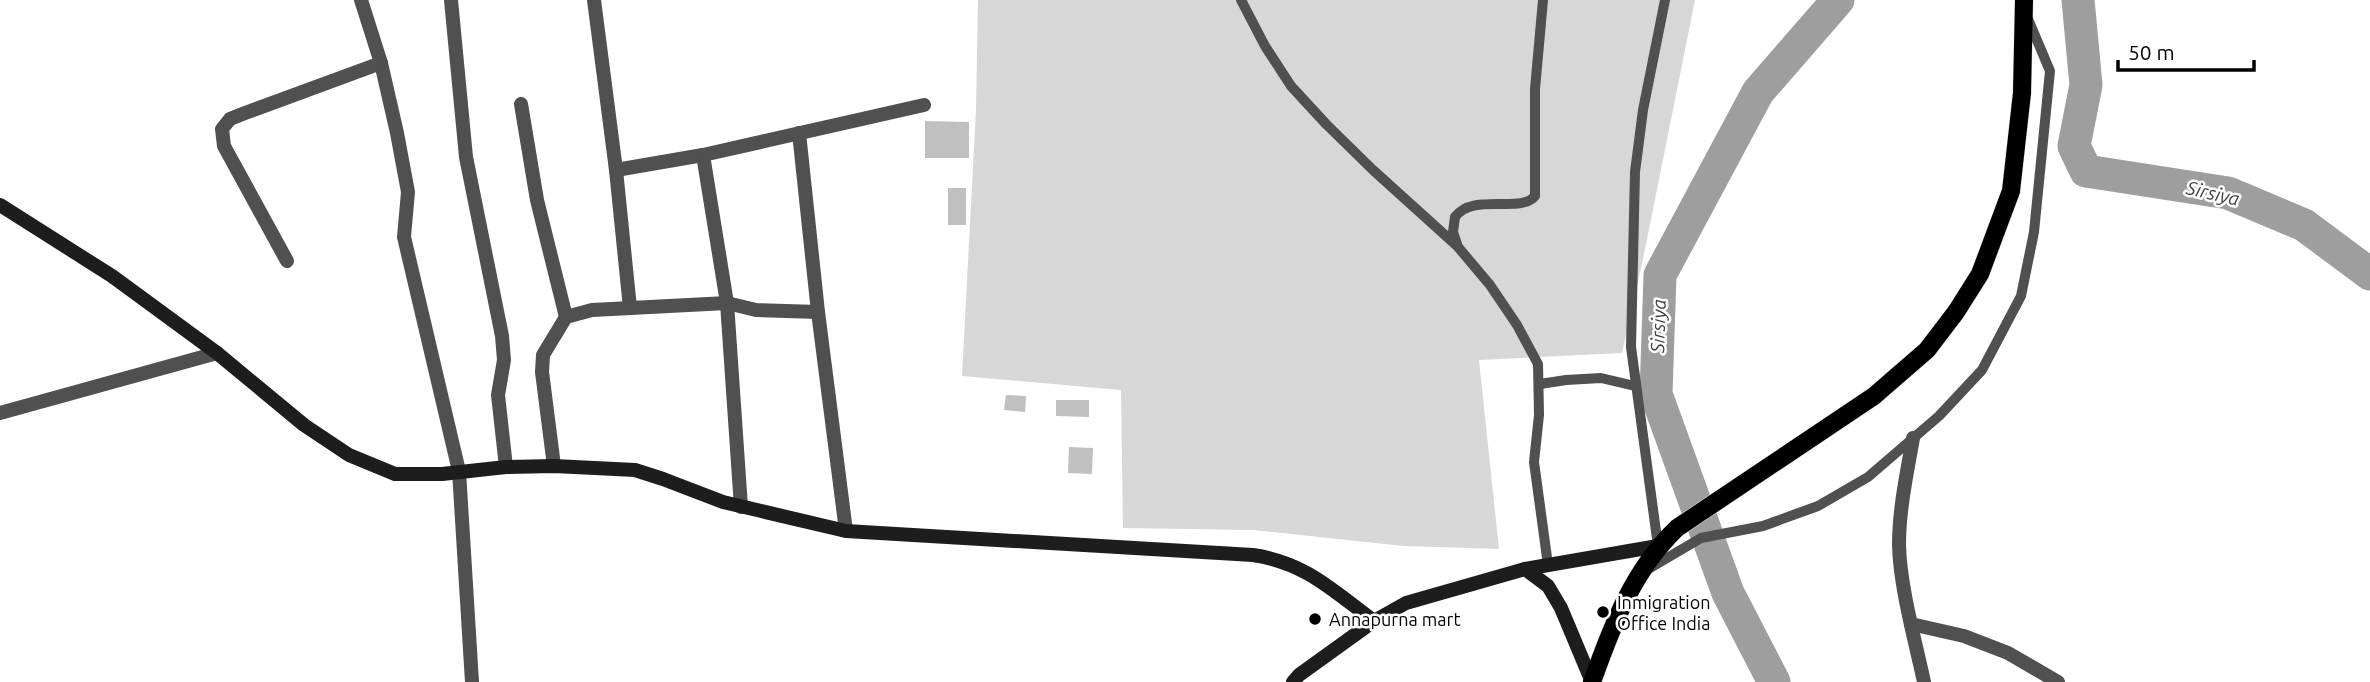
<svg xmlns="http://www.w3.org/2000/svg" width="2370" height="682" font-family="Ubuntu,sans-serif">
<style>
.green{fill:#d7d7d7}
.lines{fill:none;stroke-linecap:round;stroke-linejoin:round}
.river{stroke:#9e9e9e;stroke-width:33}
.building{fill:#c0c0c0}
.primary-casing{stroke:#dbdbdb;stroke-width:19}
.lane{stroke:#505050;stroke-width:10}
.street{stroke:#505050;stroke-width:14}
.secondary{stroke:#1d1d1d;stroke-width:14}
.primary{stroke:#000;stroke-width:18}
.poi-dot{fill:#000;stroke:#fff;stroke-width:2.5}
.labels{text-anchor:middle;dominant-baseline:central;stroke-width:5;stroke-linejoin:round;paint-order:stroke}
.poi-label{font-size:18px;fill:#000;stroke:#fff;text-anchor:start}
.water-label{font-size:19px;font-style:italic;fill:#3f3f3f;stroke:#fff}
</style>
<rect width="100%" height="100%" fill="#fff"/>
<!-- green -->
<polygon class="green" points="978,0 1695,0 1643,259 1622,353 1479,360 1499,549 1403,546 1253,530 1123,528 1121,390 962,376 976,110"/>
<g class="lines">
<!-- river -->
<g class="river">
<polyline points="2078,0 2086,85 2074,146 2086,171 2228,193 2304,225 2370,274"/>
<polyline points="1774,682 1728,593 1656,394 1660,275 1758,92 1838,0"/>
</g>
</g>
<!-- building -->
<g class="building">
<polygon points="925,121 969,122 969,158 925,158"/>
<rect x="948" y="188" width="18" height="37"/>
<polygon points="1006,395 1026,396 1025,412 1004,410"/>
<polygon points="1056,400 1089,400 1089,417 1056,416"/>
<polygon points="1069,447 1093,448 1092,474 1068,473"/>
</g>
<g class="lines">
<defs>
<path id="primary" d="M1592,682c20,-56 41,-112 85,-154l197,-132 53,-46 29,-38 24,-38 31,-83 11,-98 2,-93"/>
</defs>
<!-- primary casing -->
<use href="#primary" class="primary-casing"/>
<!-- lane -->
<g class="lane">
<polyline points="1241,0 1265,46 1291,86 1326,124 1373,170 1456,245"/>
<path d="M1543,0l-8,89v107c-14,18 -62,-4 -80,21l-2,15 5,15 32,38 27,40 21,39 1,51 -5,47 14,103"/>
<polyline points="1540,384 1566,380 1601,378 1635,386"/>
<polyline points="1658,546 1631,347 1635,172 1643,110 1665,0"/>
<polyline points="1645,571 1701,538 1763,526 1818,506 1868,477 1939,416 1982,370 2021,296 2034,232 2050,71 2028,19"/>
</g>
<!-- street -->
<g class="street">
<polyline points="361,0 381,63 397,133 408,192 404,237 459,471 472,682"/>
<polyline points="451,0 466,157 502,336 504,360 498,395 506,467"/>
<polyline points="594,0 616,170 630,308"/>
<polyline points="521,104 537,200 566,317 592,310 727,303 756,310 818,312"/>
<polyline points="799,133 818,312 846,531"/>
<polyline points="616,170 703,155"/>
<polyline points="287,261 224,146 222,129 230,119 245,113 381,63"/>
<polyline points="0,413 217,353"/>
<path d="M1913,438c-6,35 -14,71 -14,107 1,42 16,95 25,137"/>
<polyline points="554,466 542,372 543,355 566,317"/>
<polyline points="741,507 727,303 703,155 924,105"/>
<polyline points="1911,624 1964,636 2008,653 2058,682"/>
</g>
<!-- secondary -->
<g class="secondary">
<path d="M0,205l112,71 105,77 87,72 45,30 46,19h47l64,-7 48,-1 81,4 28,9 60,23 123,29 407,24c53,8 79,35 121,66"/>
<polyline points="1525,569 1658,546"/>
<polyline points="1293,682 1299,675 1374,621 1406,603 1525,569 1548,586 1561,608 1592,682"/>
</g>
<!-- primary -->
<use href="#primary" class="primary"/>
</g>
<!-- markers -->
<g class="poi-dot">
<circle cx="1603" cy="612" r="7"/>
<circle cx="1315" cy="619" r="7"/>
</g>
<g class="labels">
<!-- poi labels -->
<g class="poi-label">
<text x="1617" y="602">Inmigration<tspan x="1617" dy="21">Office India</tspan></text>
<text x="1329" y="619">Annapurna mart</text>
</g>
<!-- water labels -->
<g class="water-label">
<text transform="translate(2213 193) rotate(13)">Sirsiya</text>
<text transform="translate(1658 326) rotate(-88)">Sirsiya</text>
</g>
</g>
<!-- scale -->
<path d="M2118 60v10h136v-10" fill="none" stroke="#000000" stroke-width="3.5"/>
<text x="2128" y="60" font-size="21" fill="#000000" stroke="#ffffff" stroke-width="5" paint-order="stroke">50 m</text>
</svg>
